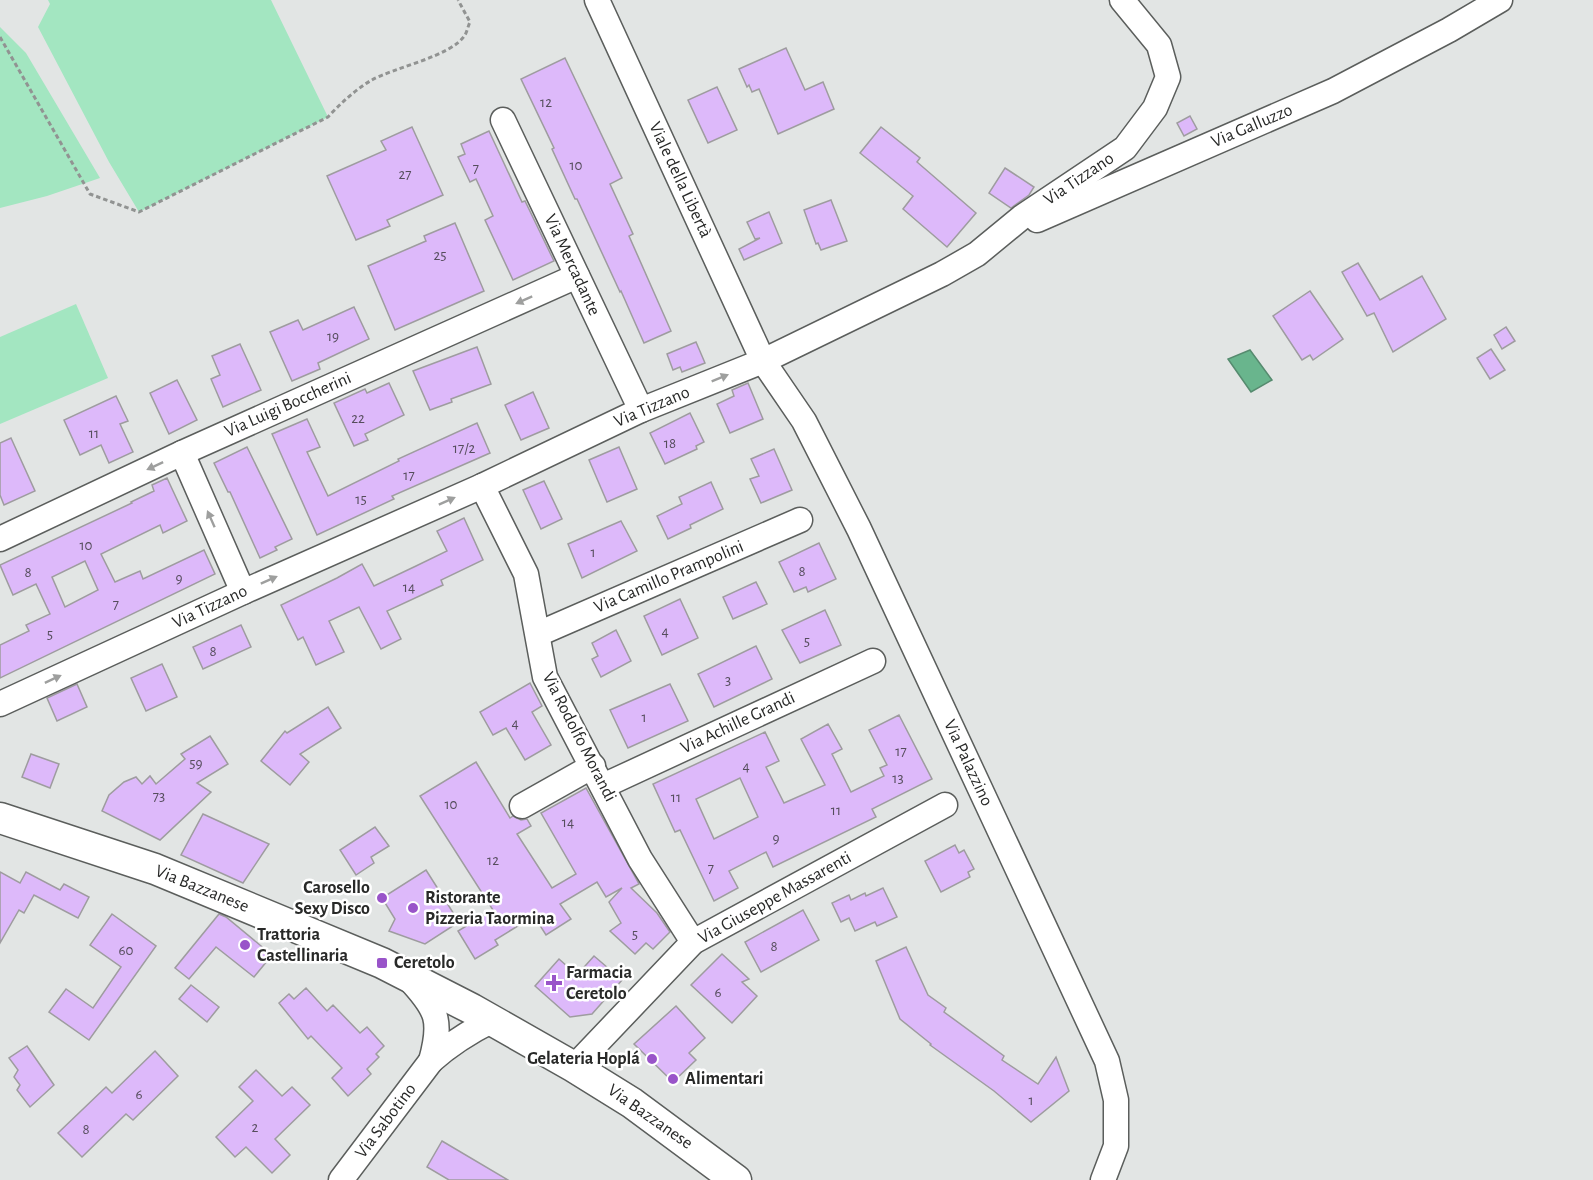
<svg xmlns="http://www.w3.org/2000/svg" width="1593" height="1180" font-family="'Alegreya Sans',sans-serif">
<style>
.green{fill:#a3e6c1}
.water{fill:#69b58d;stroke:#568b6f;stroke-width:1.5}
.building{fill:#ddb9fa;stroke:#9e9c9f;stroke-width:1.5;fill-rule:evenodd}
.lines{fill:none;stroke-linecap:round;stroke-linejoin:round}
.minor-casing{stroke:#5b5e5c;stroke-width:27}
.major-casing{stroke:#5b5e5c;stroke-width:33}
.path{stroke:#919392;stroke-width:3;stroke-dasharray:4.5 3;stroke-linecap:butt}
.minor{stroke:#fff;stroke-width:24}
.major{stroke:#fff;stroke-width:30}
.oneway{fill:#9e9f9e}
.poi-dot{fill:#9954c9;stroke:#fff;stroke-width:2}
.labels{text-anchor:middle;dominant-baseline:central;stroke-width:5;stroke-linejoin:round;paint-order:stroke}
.number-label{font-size:15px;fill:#554d5c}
.street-label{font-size:18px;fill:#282928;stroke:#fff}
.poi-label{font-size:18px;font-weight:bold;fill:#282928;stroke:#fff;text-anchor:start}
</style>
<rect width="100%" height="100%" fill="#e2e5e4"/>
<!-- green -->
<g class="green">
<polygon points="48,0 271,0 328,117 139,212 109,162 38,27 50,4"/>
<polygon points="0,27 26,53 100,178 47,196 0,208"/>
<polygon points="76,304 108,378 0,424 0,337"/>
</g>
<!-- water -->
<polygon class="water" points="1250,350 1272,380 1251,392 1228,359"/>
<!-- building -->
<g class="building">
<polygon points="786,48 805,90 823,82 834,109 778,134 759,89 752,92 749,85 747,87 739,69"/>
<polygon points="565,58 622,178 610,184 633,234 629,236 671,331 644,343 621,291 620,292 577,199 575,199 552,149 554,148 521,79"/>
<polygon points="717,87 737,130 708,143 688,100"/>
<polygon points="1190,116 1197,129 1184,136 1177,123"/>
<polygon points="412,127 443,195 387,220 390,226 356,240 327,176 386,150 381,141"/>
<polygon points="881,127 920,158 917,162 976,213 947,247 903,209 913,196 860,153"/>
<polygon points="489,131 522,202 525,201 554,261 513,280 485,220 493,216 476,179 470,182 458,157 465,154 461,144"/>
<polygon points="1005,168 1034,187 1029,195 1011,208 989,193"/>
<polygon points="831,200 847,241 821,250 818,243 816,244 804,210"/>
<polygon points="769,212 782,243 744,260 739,249 760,238 755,239 747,222"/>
<polygon points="455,223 484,291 395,330 368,266 426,241 424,236"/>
<polygon points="1358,263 1380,300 1422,276 1446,319 1393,352 1374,313 1367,316 1342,272"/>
<polygon points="1310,291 1343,339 1313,360 1310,355 1302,360 1273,316"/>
<polygon points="354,307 369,339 318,363 320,369 292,381 270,332 298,320 303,330"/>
<polygon points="1506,327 1515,341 1502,349 1494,335"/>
<polygon points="696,342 705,363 682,372 680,367 673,370 667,354"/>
<polygon points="240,344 261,390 223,407 211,379 220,375 212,356"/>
<polygon points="477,347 491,384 451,399 452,402 430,410 413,371"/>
<polygon points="1491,349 1505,370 1490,379 1477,358"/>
<polygon points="177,380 197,420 169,434 150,393"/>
<polygon points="389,383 404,415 365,434 368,440 354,446 334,403 365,389 367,393"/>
<polygon points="748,383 763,419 730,433 717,404 734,396 732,390"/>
<polygon points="533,392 549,428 521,440 505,405"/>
<polygon points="116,396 128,421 120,424 133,452 109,463 101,445 80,455 64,420"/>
<polygon points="690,413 704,442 696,446 697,449 665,464 650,433"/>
<polygon points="307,419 320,447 307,452 328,496 399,461 398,459 477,423 490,453 392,496 394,499 317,535 272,434"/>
<polygon points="11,438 35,491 4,505 0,495 0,443"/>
<polygon points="247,447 292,539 275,547 277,550 260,558 230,492 228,492 214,463"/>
<polygon points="619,447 637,489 607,502 589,460"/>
<polygon points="774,449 792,490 761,503 750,479 759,476 751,459"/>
<path d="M167,478l20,43 -24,12 -3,-8 -59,29 14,28 25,-11 3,8 61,-29 11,24 -215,104v-33l29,-14 -3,-6 24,-11 -14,-30 -23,11 -13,-30 132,-62 -1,-1 23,-11 -2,-6zM85,561l13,29 -33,17 -13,-30z"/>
<polygon points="544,481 562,519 541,529 523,490"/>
<polygon points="711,482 723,509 690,525 691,528 668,539 657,516 682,504 679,497"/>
<polygon points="464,518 483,560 441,580 443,585 387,611 401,639 381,649 359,607 329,621 344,652 316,665 303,637 298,640 281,605 337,578 362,564 374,586 416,566 447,551 437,531"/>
<polygon points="621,521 637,551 582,578 568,544"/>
<polygon points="819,543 836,579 808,592 806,587 794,592 779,562"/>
<polygon points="756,582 767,604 733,619 723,597"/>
<polygon points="680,599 698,638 662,655 644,616"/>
<polygon points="825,610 841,645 800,663 782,630"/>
<polygon points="241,625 251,647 203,669 193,647"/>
<polygon points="616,630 631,661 601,677 592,659 598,656 592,643"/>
<polygon points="756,646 772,679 714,707 698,674"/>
<polygon points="162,664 177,697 146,711 131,678"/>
<polygon points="530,683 542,706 532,712 551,745 525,760 506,728 493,735 480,712"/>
<polygon points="77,684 87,707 57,721 47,698"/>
<polygon points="670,684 688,721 628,748 610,710"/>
<polygon points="328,707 341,728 300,754 309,762 290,785 261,761 285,731 287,733"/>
<path d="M899,715l33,64 -60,30 4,8 -103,50 -7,-15 -37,19 9,17 -24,13 -34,-71 -5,2 -22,-48 112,-52 14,29 -13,6 18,36 41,-18 -24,-46 27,-15 14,25 -10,5 19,38 33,-16 -4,-8 7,-3 -18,-35zM740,778l18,39 -44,22 -18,-40z"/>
<polygon points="210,736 228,764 197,783 211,792 160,840 102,811 109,795 124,782 136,777 142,784 150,776 156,784 185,759 181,754"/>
<polygon points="31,754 59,764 50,788 22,777"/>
<polygon points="476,762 510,818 513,816 521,820 527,819 531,826 517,834 552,888 576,874 541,813 586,788 639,884 631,888 657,913 670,932 653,949 646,943 635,954 610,931 621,923 609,902 622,888 606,897 597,882 560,904 571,919 546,935 534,916 495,940 498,945 475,959 458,931 493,910 420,796"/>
<polygon points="203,814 269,844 243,883 181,855"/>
<polygon points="375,827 389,846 371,857 374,863 356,875 340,850"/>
<polygon points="955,845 959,853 964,850 974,869 968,872 970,877 941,892 925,861"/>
<polygon points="426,870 459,922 425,944 389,931 395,919 382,898"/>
<polygon points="0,872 20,883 26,872 60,890 64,884 89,897 78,918 34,895 24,913 19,910 0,943"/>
<polygon points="883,888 897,917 877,926 875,922 855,931 849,918 841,922 832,903 849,895 851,900 865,893 866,896"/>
<polygon points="803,910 819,940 761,972 745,942"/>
<polygon points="112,914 156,946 89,1040 49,1012 66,989 93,1008 121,967 90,945"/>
<polygon points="219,914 226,917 272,955 254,977 216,947 189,979 175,968"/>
<polygon points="906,947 928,995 946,1008 944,1012 1004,1056 1002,1060 1038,1084 1056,1057 1069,1091 1031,1122 994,1091 930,1045 931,1044 900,1019 876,961"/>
<polygon points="722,954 749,979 742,982 757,996 732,1023 691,985"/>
<polygon points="594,956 622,980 592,1014 570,1017 535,986 559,959 577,975"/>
<polygon points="191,985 219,1007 207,1022 179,999"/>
<polygon points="306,988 327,1011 333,1005 360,1033 367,1027 384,1046 376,1054 379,1057 367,1069 371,1074 348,1096 332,1078 342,1068 311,1036 308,1039 279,1003 289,994 294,999"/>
<polygon points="676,1006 705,1038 689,1053 696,1060 673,1082 634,1044"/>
<polygon points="27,1046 54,1085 30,1107 17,1090 20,1085 14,1077 18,1070 9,1058"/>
<polygon points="155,1051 178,1076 133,1120 126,1114 82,1157 58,1133 106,1087 112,1093"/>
<polygon points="256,1070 282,1096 292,1087 310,1105 275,1139 290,1155 272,1173 246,1147 235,1157 216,1137 253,1101 239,1087"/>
<polygon points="442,1141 508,1180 449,1180 427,1167"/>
</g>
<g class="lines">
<defs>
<g id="minor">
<polyline points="597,0 763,361 804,421 859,529 1107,1061 1116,1100 1116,1146 1103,1180"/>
<polyline points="503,120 641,410"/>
<polyline points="1037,220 1333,91 1449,30 1500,0"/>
<polyline points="182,453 243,592"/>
<polyline points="482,486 526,574 545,677 640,859 693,942"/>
<polyline points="0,539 182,453 577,276"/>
<polyline points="538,634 800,520"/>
<polyline points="0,704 243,592 482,486 641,410 763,361 942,274 977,254 1022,217 1125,148 1155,108 1168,77 1159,45 1122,0"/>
<polyline points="603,786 873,661"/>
<polyline points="522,806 593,766"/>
<path d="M409,979c29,31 33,42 22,82 19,-17 40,-30 62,-41"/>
<polyline points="574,1067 693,942 945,805"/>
<polyline points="341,1180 431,1061"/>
</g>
<polyline id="major" points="0,818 155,869 382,963 472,1009 574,1067 632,1103 736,1180"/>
</defs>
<!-- minor casing -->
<use href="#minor" class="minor-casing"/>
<!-- major casing -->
<use href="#major" class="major-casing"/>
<!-- path -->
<path class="path" d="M0,37l90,157 49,18 189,-95c13,-14 26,-26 42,-36 24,-14 81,-24 95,-46 2,-3 3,-9 5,-13l-12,-22"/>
<!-- minor -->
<use href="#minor" class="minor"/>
<!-- major -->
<use href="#major" class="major"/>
</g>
<!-- one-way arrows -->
<defs><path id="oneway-solid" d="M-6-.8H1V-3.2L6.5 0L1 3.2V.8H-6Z" transform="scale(1.5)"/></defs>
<g class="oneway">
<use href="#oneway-solid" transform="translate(524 300) rotate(156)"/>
<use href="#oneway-solid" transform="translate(720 378) rotate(-22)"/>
<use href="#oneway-solid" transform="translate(155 466) rotate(155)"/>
<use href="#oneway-solid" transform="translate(447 501) rotate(-24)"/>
<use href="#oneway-solid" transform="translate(211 519) rotate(-114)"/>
<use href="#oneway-solid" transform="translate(269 580) rotate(-24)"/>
<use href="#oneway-solid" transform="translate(53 679) rotate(-25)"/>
</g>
<!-- markers -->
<g class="poi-dot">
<circle cx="382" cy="898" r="6"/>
<circle cx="413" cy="908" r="6"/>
<circle cx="245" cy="945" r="6"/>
<rect x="376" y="957" width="12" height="12" rx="3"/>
<path d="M551 974h6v6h6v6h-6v6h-6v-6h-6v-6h6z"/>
<circle cx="652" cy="1059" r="6"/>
<circle cx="673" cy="1079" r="6"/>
</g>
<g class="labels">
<!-- number labels -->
<g class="number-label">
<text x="546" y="102">12</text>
<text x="576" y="165">10</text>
<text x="476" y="168">7</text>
<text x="405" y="174">27</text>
<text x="440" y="255">25</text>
<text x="333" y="336">19</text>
<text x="358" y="418">22</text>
<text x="94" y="433">11</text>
<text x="670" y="443">18</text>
<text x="464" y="448">17/2</text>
<text x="409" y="475">17</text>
<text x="361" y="499">15</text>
<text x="86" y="545">10</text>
<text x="593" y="552">1</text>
<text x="802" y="571">8</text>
<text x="28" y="572">8</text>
<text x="179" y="578">9</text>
<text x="409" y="587">14</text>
<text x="116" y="604">7</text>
<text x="665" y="631">4</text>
<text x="50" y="634">5</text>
<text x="807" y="641">5</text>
<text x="213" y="651">8</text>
<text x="728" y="680">3</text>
<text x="644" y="717">1</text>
<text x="515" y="723">4</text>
<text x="901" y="751">17</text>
<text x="196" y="763">59</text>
<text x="746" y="766">4</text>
<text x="898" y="778">13</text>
<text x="159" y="796">73</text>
<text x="676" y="797">11</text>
<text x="451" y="804">10</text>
<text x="836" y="810">11</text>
<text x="568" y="822">14</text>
<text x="776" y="838">9</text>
<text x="493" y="860">12</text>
<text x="711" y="868">7</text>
<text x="635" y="934">5</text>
<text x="774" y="946">8</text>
<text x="126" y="950">60</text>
<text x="718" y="992">6</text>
<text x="139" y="1094">6</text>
<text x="1031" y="1100">1</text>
<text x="255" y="1127">2</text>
<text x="86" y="1129">8</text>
</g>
<!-- street labels -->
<g class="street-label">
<text transform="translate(1252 126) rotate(-23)">Via Galluzzo</text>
<text transform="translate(1079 179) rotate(-34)">Via Tizzano</text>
<text transform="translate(680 180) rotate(65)">Viale della Libertà</text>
<text transform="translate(572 265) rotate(65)">Via Mercadante</text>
<text transform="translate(288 405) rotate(-24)">Via Luigi Boccherini</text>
<text transform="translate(652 407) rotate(-23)">Via Tizzano</text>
<text transform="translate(669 577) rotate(-23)">Via Camillo Prampolini</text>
<text transform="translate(210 607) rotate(-25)">Via Tizzano</text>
<text transform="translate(738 723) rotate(-25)">Via Achille Grandi</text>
<text transform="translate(579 737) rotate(63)">Via Rodolfo Morandi</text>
<text transform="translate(968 763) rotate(65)">Via Palazzino</text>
<text transform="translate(202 889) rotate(22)">Via Bazzanese</text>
<text transform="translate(775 898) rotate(-29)">Via Giuseppe Massarenti</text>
<text transform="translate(650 1117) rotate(35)">Via Bazzanese</text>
<text transform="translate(386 1121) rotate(-53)">Via Sabotino</text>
</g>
<!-- poi labels -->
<g class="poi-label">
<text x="370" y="888" text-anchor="end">Carosello<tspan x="370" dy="21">Sexy Disco</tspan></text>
<text x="425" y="898">Ristorante<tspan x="425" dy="21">Pizzeria Taormina</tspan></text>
<text x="257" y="935">Trattoria<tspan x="257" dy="21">Castellinaria</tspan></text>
<text x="394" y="963">Ceretolo</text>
<text x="566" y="973">Farmacia<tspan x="566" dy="21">Ceretolo</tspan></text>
<text x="640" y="1059" text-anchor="end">Gelateria Hoplá</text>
<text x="685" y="1079">Alimentari</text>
</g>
</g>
</svg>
